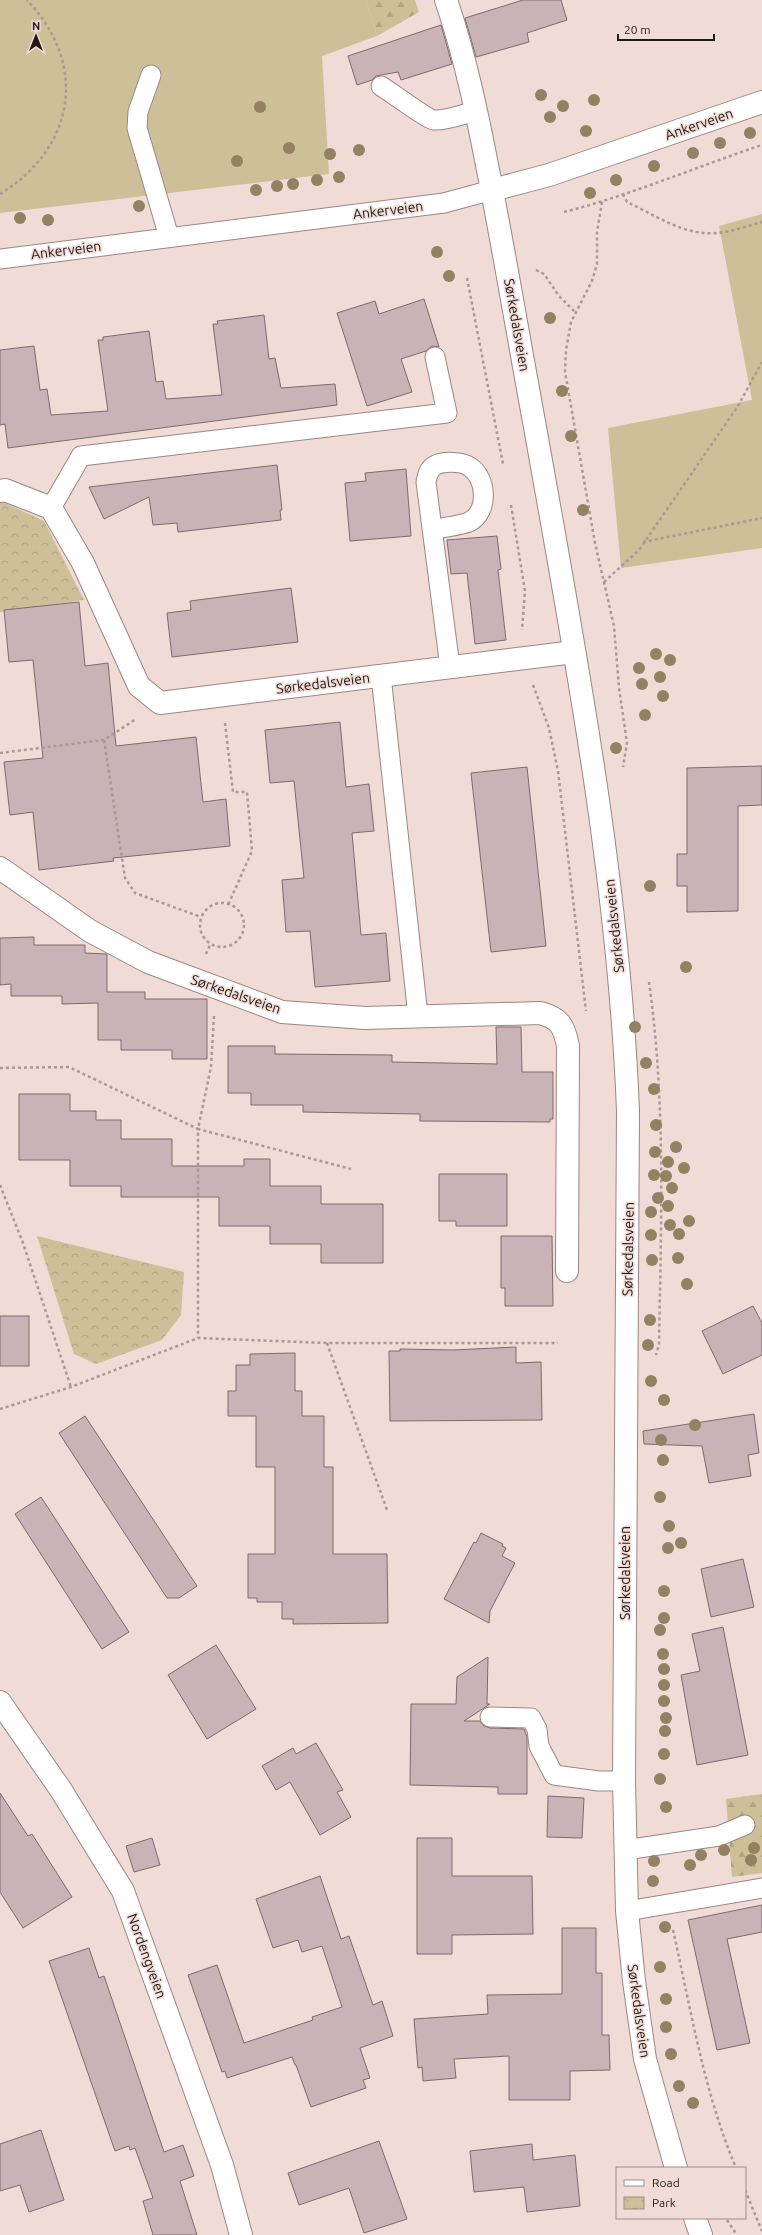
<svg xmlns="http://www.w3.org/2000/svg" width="762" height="2235" font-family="Ubuntu,sans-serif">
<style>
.grass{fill:#cdbf98}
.forest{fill:url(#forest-firs)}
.park{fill:url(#park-crowns)}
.building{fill:#c9b3b7;stroke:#7e6a6d}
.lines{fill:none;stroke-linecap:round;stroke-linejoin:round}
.lane-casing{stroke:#9a8782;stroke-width:21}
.street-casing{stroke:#9a8782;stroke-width:24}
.secondary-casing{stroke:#9a8782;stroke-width:24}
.path{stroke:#a99894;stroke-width:2.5;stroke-dasharray:3 3;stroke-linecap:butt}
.lane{stroke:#fff;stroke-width:19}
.street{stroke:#fff;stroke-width:22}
.secondary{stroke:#fff;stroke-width:22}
.tree{fill:#938162}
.labels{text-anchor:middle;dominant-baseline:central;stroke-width:3;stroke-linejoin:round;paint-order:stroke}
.street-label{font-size:14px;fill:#201917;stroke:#f1dbd6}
</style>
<defs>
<pattern id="forest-firs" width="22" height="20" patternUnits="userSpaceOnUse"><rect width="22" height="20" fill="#cdbf98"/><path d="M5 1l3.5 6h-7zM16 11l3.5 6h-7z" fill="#b0a482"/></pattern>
<pattern id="park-crowns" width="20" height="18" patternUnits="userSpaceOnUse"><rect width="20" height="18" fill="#cdbf98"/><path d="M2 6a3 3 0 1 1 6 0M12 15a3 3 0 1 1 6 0" fill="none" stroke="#b0a482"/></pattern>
</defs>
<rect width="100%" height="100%" fill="#f1dbd6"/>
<!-- grass -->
<g class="grass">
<polygon points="0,0 366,0 377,36 322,56 329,174 0,213"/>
<polygon points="762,214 762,548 621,568 608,428 752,400 719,226"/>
</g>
<!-- forest -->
<g class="forest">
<polygon points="366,0 415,0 419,12 377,36"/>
<polygon points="762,1794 762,1873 732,1877 726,1799"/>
</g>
<!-- park -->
<g class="park">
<polygon points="3,502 44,521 84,600 0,612 0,503"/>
<polygon points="37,1236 184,1272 181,1315 162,1340 96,1364 74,1354"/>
</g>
<!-- building -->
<g class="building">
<polygon points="523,0 561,0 567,20 527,33 529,42 476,57 465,18"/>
<polygon points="441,25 452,64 401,80 398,72 376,76 372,80 357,85 348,56"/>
<polygon points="424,299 439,347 432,346 426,351 401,359 412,392 367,406 337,313 375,301 379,314"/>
<polygon points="264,315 269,359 275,358 281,388 335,384 337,405 8,448 5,424 0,425 0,350 34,346 40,390 47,389 51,415 108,411 98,340 103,340 103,337 149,331 156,382 163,381 166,399 222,395 213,324 218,324 217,321"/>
<polygon points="277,465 282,510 280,510 281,520 178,532 177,523 153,525 149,497 104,519 89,487"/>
<polygon points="406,469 411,536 350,541 345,483 366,481 365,473"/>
<polygon points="497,536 501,569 498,570 506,640 475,644 467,573 451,574 447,540"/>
<polygon points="291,588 298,642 172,657 167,613 191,610 190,601"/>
<polygon points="79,602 85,666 108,663 116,746 196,737 203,802 226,799 230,846 113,858 114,861 39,870 33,812 10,815 4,762 43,758 33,660 9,662 4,610"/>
<polygon points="340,722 346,787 369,784 374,831 352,833 361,935 386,933 390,981 315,987 310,931 286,932 282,880 304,878 294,781 270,783 265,730"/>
<polygon points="762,766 762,805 738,806 738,911 687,912 687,886 677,886 677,854 687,854 687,768"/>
<polygon points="527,767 546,946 491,952 471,773"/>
<polygon points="34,937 34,945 85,945 85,953 107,954 107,992 145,992 145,999 207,999 207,1059 172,1059 172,1050 121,1050 121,1040 98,1040 98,1003 62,1004 62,996 11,996 11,984 0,985 0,938"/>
<polygon points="496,1027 521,1027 522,1072 553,1072 553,1119 550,1119 550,1122 420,1121 420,1114 303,1112 303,1105 251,1105 251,1093 228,1093 228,1046 275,1046 275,1054 392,1055 392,1062 497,1064"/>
<polygon points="19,1094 70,1094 70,1111 96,1111 96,1120 121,1120 121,1139 172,1139 172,1166 244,1166 244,1159 270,1159 270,1186 321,1186 321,1204 383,1204 383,1263 321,1263 321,1244 270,1244 270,1226 219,1226 219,1197 121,1197 121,1186 70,1186 70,1160 19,1160"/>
<polygon points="439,1174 507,1174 507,1226 456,1226 456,1221 439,1221"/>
<polygon points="501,1236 552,1236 553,1306 505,1306 505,1288 501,1288"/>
<polygon points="753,1306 762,1323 762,1355 723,1374 702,1331"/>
<rect x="0" y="1316" width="29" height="50"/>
<polygon points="516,1347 516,1363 541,1362 542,1420 390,1421 389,1351 400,1351 400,1349 453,1350"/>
<polygon points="295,1353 295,1391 302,1391 302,1416 324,1416 324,1467 333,1467 333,1554 387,1554 388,1623 293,1624 293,1619 282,1619 282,1602 257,1602 257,1598 248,1598 248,1554 275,1554 275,1467 256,1467 256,1416 228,1416 228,1391 236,1391 236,1365 250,1365 250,1354"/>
<polygon points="754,1414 759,1453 748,1455 751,1476 709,1483 702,1446 644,1444 643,1431"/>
<polygon points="85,1416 197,1586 179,1598 167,1598 59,1433"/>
<polygon points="41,1497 129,1632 102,1649 15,1514"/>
<polygon points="481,1533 503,1544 502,1546 506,1548 502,1556 515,1563 490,1611 489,1623 444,1599 474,1542 476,1543"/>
<polygon points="743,1559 754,1607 711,1617 701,1569"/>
<polygon points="723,1627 748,1755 697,1765 681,1675 700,1671 692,1634"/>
<polygon points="216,1645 256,1709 207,1739 168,1675"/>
<polygon points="488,1657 487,1704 490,1704 464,1721 480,1721 484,1726 490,1728 524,1729 527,1737 527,1794 498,1794 498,1787 410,1785 411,1704 456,1704 457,1677"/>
<polygon points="316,1743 343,1790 337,1792 351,1817 320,1835 290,1782 276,1790 262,1766 293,1748 296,1754"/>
<polygon points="0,1793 28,1836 32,1834 72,1897 23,1928 0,1892"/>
<polygon points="548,1796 584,1798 582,1838 547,1837"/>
<polygon points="152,1838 160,1865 134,1872 126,1846"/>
<polygon points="417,1838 452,1838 452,1876 532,1876 533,1934 452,1935 452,1954 417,1954"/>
<polygon points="320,1876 341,1939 349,1936 373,2005 382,2001 393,2036 360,2048 370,2078 363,2080 366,2088 311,2107 296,2065 295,2065 292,2057 227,2078 225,2071 222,2072 188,1975 217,1965 244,2043 313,2020 312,2017 342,2007 322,1946 302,1952 298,1940 273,1948 256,1899"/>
<polygon points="762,1905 762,1932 727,1939 750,2043 717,2050 688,1920"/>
<polygon points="562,1928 596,1928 596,1973 602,1973 602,2035 609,2035 610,2070 570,2071 570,2100 509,2100 509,2056 454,2059 456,2078 423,2081 422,2067 418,2068 414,2019 488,2014 487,1995 562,1994"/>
<polygon points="89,1948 99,1978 104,1976 164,2152 183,2145 194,2176 180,2181 197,2235 153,2235 143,2201 153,2198 135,2148 130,2150 129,2146 115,2151 49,1961"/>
<polygon points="41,2130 64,2200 29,2212 20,2185 0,2191 0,2144"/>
<polygon points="379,2141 407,2219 364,2233 349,2188 299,2205 288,2173"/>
<polygon points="532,2144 533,2160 575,2155 580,2206 527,2212 524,2187 474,2192 470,2151"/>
</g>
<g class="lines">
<defs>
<g id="lane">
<polyline points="151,75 138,112 137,128 169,237"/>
<path d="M381,86c8,5 48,34 52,34 14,1 30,-6 43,-9"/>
<polyline points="0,259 444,203 492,190"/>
<polyline points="51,508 81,456 447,413 435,357"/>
<path d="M433,530c11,-3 26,-4 36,-8 20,-10 18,-44 1,-55 -8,-6 -28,-6 -36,-1 -6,4 -7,11 -8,16l24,185"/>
<polyline points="381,676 418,1016"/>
<polyline points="490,1717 531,1718 537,1729 539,1746 554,1775 599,1781 624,1781"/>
<polyline points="625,1850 719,1836 745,1825"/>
<polyline points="627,1911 762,1888"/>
</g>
<g id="street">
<polyline points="0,491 5,490 51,508 83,563 139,686 160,703 574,652"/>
<path d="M0,868l90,63 58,31 134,50 83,6 175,-5c20,5 24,13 28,33l-1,225"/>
<polyline points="0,1702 61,1790 123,1891 222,2165 241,2235"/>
</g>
<g id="secondary">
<path d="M446,0c19,56 31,113 42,170 17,86 31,171 47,257 40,226 84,453 93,684l-4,670 3,130 7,70 11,78 31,109"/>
<polyline points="492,190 549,175 762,102"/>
<polyline points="695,2218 701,2235"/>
</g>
</defs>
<!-- lane casing -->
<use href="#lane" class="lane-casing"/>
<!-- street casing -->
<use href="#street" class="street-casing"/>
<!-- secondary casing -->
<use href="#secondary" class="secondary-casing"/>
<!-- path -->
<g class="path">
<path d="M0,194c75,-46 89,-129 27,-194"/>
<path d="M623,194l4,8c24,11 50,29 77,31 19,2 40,-6 58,-11"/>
<polyline points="602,202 597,232 597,264 592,281 571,322 566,350 565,372 595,543 614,626 619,688 627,743 623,767"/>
<path d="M564,212c67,-17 132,-45 198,-67"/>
<polyline points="536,270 544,274 559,296 576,313"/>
<polyline points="467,278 503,464"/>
<polyline points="511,505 525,591 522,630"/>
<polyline points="643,542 762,518"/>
<polyline points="604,582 639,550 738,406 762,362"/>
<polyline points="533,685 549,728 558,771 586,1011"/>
<polyline points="225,723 233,792 247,792 252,851 229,903"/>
<polyline points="104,740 125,878 135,893 201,917"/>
<polyline points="0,753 104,740 136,719"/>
<circle cx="222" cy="925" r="22"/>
<polyline points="206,954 210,945"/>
<path d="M649,982c17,120 12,242 10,363l-3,10"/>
<polyline points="214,1016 211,1067 198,1129 351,1169"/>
<polyline points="0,1068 69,1067 198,1129 198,1338"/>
<polyline points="0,1185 23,1243 71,1387"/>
<polyline points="327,1343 387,1510"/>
<polyline points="0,1409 71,1387 198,1338 327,1343 558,1343"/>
<path d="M673,1930c18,80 31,162 63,238"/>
<polyline points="745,2190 762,2231"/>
<polyline points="727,2220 737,2235"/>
</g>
<!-- lane -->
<use href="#lane" class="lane"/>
<!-- street -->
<use href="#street" class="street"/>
<!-- secondary -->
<use href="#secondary" class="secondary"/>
</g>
<!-- trees -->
<g class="tree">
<circle cx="541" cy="95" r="6"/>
<circle cx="594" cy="100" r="6"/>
<circle cx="563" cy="106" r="6"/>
<circle cx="260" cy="107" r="6"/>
<circle cx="550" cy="117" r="6"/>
<circle cx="586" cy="131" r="6"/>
<circle cx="750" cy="133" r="6"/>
<circle cx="720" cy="143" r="6"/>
<circle cx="289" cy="148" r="6"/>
<circle cx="359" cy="150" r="6"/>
<circle cx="693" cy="153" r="6"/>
<circle cx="330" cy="154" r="6"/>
<circle cx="237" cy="161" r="6"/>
<circle cx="654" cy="166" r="6"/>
<circle cx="339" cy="177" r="6"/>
<circle cx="317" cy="180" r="6"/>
<circle cx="616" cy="180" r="6"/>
<circle cx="293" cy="184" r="6"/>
<circle cx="277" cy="186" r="6"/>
<circle cx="256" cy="190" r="6"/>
<circle cx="590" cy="193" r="6"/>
<circle cx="139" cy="206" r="6"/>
<circle cx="20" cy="218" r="6"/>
<circle cx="48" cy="220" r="6"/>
<circle cx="437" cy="252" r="6"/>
<circle cx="449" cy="276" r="6"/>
<circle cx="550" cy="318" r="6"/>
<circle cx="562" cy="391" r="6"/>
<circle cx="571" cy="436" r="6"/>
<circle cx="583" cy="510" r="6"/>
<circle cx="656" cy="654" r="6"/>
<circle cx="670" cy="660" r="6"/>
<circle cx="639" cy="668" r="6"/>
<circle cx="660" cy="677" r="6"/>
<circle cx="642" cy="684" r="6"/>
<circle cx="663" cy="696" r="6"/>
<circle cx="645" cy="715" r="6"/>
<circle cx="616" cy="748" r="6"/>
<circle cx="650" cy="886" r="6"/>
<circle cx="686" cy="967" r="6"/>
<circle cx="635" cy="1027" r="6"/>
<circle cx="646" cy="1063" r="6"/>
<circle cx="654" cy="1089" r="6"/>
<circle cx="656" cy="1125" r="6"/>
<circle cx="676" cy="1147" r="6"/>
<circle cx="655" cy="1152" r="6"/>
<circle cx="668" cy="1162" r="6"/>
<circle cx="684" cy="1168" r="6"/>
<circle cx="654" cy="1175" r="6"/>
<circle cx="666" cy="1176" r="6"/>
<circle cx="672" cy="1188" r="6"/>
<circle cx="658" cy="1198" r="6"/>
<circle cx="668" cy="1206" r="6"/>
<circle cx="651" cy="1212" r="6"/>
<circle cx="689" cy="1221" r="6"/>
<circle cx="670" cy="1225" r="6"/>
<circle cx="679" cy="1234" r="6"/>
<circle cx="651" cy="1235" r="6"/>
<circle cx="678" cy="1258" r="6"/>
<circle cx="652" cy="1260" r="6"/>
<circle cx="687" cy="1284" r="6"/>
<circle cx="650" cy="1320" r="6"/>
<circle cx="648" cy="1345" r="6"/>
<circle cx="651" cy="1381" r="6"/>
<circle cx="664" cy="1400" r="6"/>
<circle cx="695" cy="1425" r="6"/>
<circle cx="661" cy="1440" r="6"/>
<circle cx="663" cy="1460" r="6"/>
<circle cx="660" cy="1497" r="6"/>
<circle cx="669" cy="1526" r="6"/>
<circle cx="681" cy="1543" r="6"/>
<circle cx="668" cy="1548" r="6"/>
<circle cx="664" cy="1591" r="6"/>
<circle cx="664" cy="1618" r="6"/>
<circle cx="660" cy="1630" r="6"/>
<circle cx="663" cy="1654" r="6"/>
<circle cx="664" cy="1669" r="6"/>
<circle cx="664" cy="1685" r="6"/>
<circle cx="664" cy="1701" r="6"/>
<circle cx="666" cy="1718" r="6"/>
<circle cx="665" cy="1731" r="6"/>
<circle cx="664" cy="1754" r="6"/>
<circle cx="660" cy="1779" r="6"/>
<circle cx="666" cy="1807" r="6"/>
<circle cx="754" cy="1848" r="6"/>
<circle cx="724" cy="1850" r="6"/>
<circle cx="701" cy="1855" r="6"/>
<circle cx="751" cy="1860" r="6"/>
<circle cx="654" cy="1861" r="6"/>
<circle cx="690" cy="1865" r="6"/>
<circle cx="653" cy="1881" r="6"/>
<circle cx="665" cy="1927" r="6"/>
<circle cx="660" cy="1967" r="6"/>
<circle cx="666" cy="1999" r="6"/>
<circle cx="666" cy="2027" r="6"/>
<circle cx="671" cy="2054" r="6"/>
<circle cx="679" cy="2086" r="6"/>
<circle cx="693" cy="2103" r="6"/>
</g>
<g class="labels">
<!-- street labels -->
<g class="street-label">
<text transform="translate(699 124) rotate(-19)">Ankerveien</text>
<text transform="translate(388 210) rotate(-7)">Ankerveien</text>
<text transform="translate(66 250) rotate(-7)">Ankerveien</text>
<text transform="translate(517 325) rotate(80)">Sørkedalsveien</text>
<text transform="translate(323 683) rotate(-7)">Sørkedalsveien</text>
<text transform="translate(614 926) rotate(-96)">Sørkedalsveien</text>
<text transform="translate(236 994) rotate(19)">Sørkedalsveien</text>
<text transform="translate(628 1249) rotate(-89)">Sørkedalsveien</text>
<text transform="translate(625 1573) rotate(-90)">Sørkedalsveien</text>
<text transform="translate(147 1956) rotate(70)">Nordengveien</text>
<text transform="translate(639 2011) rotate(82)">Sørkedalsveien</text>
</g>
</g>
<!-- legend -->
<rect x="616" y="2167" width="130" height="52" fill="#f1dbd6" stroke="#9d8d8a"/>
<rect x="624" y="2180" width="20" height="6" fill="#ffffff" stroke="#9d8d8a"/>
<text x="652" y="2187" font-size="12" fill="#201917">Road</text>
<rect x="624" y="2197" width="20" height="12" fill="url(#park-crowns)" stroke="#9d8d8a"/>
<text x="652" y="2207" font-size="12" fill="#201917">Park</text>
<!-- north arrow -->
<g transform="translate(36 36)" stroke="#f1dbd6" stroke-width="3" paint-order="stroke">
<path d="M0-3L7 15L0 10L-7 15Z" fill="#201917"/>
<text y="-6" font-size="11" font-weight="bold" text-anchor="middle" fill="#201917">N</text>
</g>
<!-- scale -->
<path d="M618 34v6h96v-6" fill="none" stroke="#201917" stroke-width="2"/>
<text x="624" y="34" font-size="12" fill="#201917" stroke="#f1dbd6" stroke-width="3" paint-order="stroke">20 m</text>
</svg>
